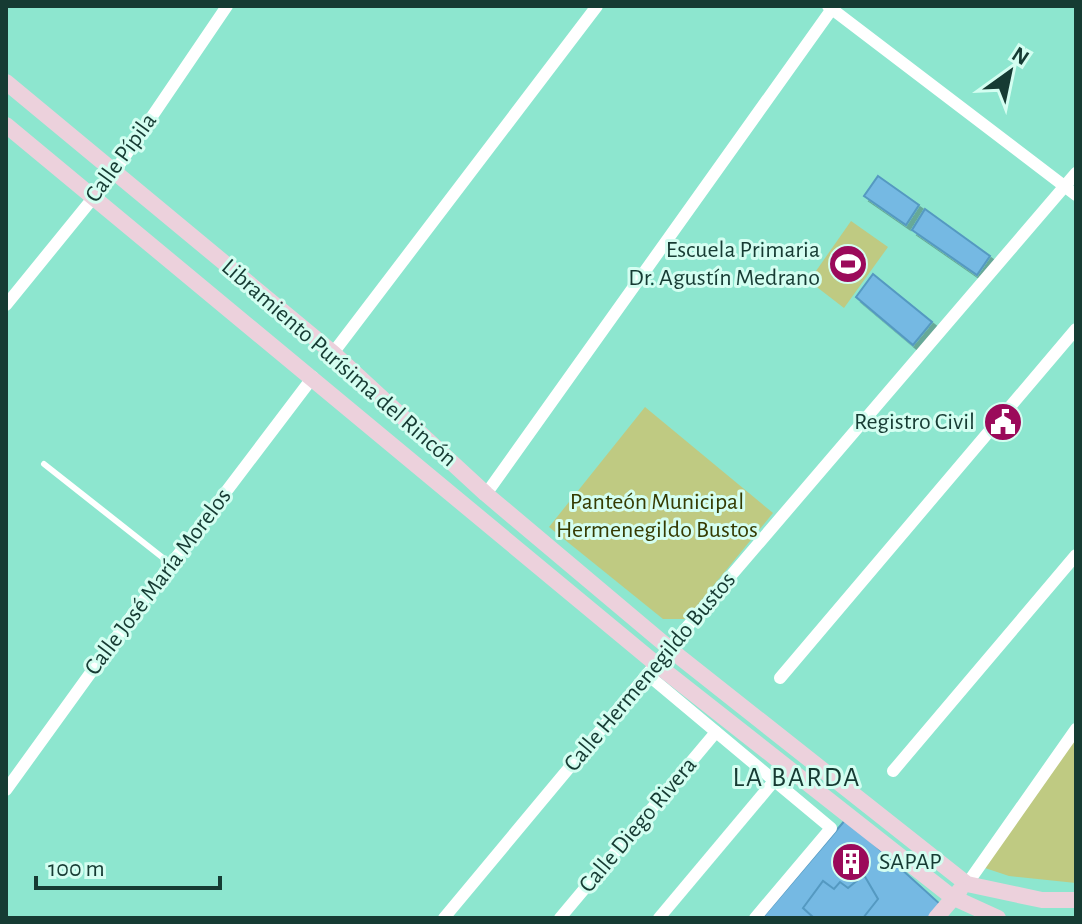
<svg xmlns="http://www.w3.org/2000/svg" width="1082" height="924" font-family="'Alegreya Sans',sans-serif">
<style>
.green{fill:#bfca82}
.building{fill:#74b9e3;stroke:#5499c1;stroke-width:2;filter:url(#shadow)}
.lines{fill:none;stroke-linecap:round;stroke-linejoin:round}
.lane{stroke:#fff;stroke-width:6}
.street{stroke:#fff;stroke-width:12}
.secondary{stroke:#ecd1dc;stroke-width:16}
.labels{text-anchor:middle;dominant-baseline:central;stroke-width:6;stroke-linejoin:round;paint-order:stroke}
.street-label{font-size:24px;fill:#163b33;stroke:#d4fef1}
.poi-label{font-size:24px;fill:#163b33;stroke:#d4fef1;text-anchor:end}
.park-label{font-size:24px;fill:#353b02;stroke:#d4fef1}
.quarter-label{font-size:28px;letter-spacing:2px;fill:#163b33;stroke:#d4fef1}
</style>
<defs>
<filter id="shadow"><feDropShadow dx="5" dy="5" stdDeviation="0" flood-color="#0004"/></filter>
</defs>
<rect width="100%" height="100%" fill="#8de6cf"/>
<!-- green -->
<g class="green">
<polygon points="851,221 888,247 844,308 809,281"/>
<polygon points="645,407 773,513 686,619 663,619 549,527"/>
<polygon points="1076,737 1076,883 1009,876 982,867"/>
</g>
<!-- building -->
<g class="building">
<polygon points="878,176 919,205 906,225 864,196"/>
<polygon points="925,209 990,256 977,275 912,230"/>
<polygon points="873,274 932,322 913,345 856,297"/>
<polygon points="846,819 941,905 931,918 762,918"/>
<polygon points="848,850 856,858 848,864 844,855"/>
<polygon points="864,875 878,899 863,918 814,918 803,908 823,881 834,889 840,882 848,888"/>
</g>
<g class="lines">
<!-- lane -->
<polyline class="lane" points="44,464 172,565"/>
<!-- street -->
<g class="street">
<polyline points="828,6 1076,195"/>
<polyline points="6,305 115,171 227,6"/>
<polyline points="333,353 597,6"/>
<polyline points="486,494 834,6"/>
<polyline points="648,675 831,828 755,918"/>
<polyline points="780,678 1076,329"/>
<polyline points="893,771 1076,555"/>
<polyline points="6,790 131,617 313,377"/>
<polyline points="967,884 1076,729"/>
<polyline points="444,918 669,648 1076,173"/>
<polyline points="560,918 716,732"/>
<polyline points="659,918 774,781"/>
</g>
<!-- secondary -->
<g class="secondary">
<polyline points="6,82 333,353 486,494 681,658 967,884 1042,900 1076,900"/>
<polyline points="6,125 656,664 952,897 998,918"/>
<polyline points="936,918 960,890"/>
</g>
</g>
<!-- icons -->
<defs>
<symbol id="stadium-disc" viewBox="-11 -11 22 22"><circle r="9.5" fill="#9b0a5a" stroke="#d4fef1"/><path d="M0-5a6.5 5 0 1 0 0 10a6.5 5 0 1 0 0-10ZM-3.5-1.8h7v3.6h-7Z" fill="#fff"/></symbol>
<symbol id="civic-disc" viewBox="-11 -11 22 22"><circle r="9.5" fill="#9b0a5a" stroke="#d4fef1"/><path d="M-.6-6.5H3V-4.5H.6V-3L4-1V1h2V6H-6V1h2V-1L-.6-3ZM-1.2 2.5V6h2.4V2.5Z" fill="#fff"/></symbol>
<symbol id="building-disc" viewBox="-11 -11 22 22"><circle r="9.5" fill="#9b0a5a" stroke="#d4fef1"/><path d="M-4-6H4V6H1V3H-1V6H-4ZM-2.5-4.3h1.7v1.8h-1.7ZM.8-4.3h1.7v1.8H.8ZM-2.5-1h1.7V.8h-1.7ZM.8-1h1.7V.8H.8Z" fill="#fff"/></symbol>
</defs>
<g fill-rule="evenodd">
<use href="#stadium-disc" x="826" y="242" width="44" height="44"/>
<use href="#civic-disc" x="981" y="400" width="44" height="44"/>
<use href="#building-disc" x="829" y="840" width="44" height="44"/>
</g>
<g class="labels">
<!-- street labels -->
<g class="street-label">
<text transform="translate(121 158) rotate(-54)">Calle Pípila</text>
<text transform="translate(339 363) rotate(41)">Libramiento Purísima del Rincón</text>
<text transform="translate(158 582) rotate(-53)">Calle José María Morelos</text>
<text transform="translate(650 672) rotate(-50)">Calle Hermenegildo Bustos</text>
<text transform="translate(638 825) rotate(-50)">Calle Diego Rivera</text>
</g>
<!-- poi labels -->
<g class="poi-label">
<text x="820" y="250">Escuela Primaria<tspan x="820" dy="28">Dr. Agustín Medrano</tspan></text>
<text x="975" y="422">Registro Civil</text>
<text x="879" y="862" text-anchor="start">SAPAP</text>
</g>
<!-- park labels -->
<g class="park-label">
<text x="657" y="502">Panteón Municipal<tspan x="657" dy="28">Hermenegildo Bustos</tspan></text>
</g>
<!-- quarter labels -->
<g class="quarter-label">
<text x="797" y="778">LA BARDA</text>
</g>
</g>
<!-- border -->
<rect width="1082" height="924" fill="none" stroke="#163b33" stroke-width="16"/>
<!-- north arrow -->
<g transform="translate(1010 72) rotate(33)" stroke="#d4fef1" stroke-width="6" paint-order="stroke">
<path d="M0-6L14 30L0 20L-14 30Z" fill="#163b33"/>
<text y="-12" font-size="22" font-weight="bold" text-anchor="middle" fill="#163b33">N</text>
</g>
<!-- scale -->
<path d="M36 876v12h184v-12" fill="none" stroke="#163b33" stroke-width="4"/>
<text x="48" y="876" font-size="24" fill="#163b33" stroke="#d4fef1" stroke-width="6" paint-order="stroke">100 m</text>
</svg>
